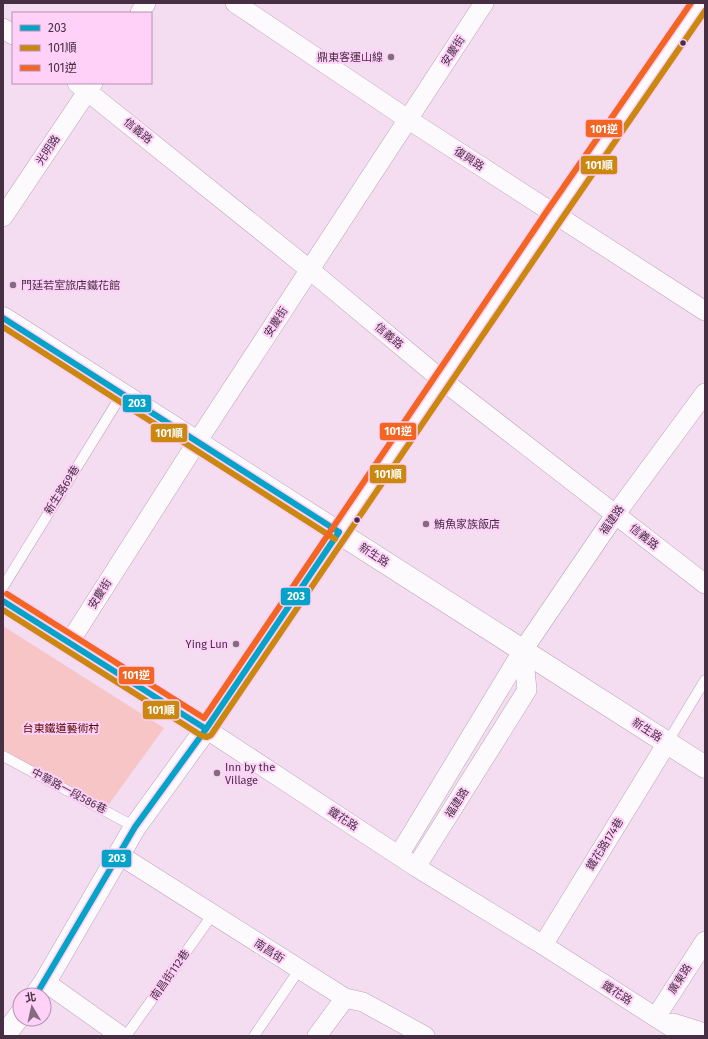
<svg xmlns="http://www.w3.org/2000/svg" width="708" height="1039" font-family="'Fira Sans','Noto Sans TC',sans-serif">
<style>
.green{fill:#f8c5c7}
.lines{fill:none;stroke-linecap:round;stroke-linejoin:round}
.lane-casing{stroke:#b9a5b7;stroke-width:11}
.street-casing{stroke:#b9a5b7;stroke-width:20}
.secondary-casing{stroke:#b9a5b7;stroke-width:23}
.lane{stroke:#fdfafd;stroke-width:10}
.street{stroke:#fdfafd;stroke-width:19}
.secondary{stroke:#fdfafd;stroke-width:22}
.bus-1-casing{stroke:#ffd1f8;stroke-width:9}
.bus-2-casing{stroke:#ffd1f8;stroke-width:9}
.bus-3-casing{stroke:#ffd1f8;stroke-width:9}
.bus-1{stroke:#04a3c7;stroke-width:6}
.bus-2{stroke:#cb8811;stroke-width:6}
.bus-3{stroke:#f26522;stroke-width:6}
.bus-dot{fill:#462f43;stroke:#ffd1f8;stroke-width:1.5}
.poi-dot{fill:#836c80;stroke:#ffd1f8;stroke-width:1.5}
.labels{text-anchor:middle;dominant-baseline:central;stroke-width:4;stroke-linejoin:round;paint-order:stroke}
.street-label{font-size:11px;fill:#462f43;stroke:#ffd1f8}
.poi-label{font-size:11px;fill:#462f43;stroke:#ffd1f8;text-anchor:start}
.park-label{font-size:11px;fill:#570700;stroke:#ffd1f8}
.line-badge{stroke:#ffd1f8;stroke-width:1.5}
.badge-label{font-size:11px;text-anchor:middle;font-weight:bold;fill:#fff}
</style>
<rect width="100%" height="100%" fill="#f4dcf1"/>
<!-- green -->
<polygon class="green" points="3,626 164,728 104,811 3,761"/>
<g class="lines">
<defs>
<g id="lane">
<polyline points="3,587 122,394"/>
<polyline points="667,743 705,680"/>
<polyline points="3,756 135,827"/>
<polyline points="126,1036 213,914"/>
<polyline points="254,1036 299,970"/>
</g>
<g id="street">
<polyline points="235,3 409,120 705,311"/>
<polyline points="140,13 146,3"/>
<polyline points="3,28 13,35"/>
<polyline points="77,83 310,270 442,380 705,584"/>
<polyline points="3,217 93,83"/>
<polyline points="3,601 206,729 416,867 543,945 685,1036"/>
<polyline points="69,643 197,442 484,3"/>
<polyline points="118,854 345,998 363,1002 425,1036"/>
<polyline points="399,855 523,650 615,515 705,393"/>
<polyline points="416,867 527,690 523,650"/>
<polyline points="543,945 667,743"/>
<polyline points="45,982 121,1036"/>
<polyline points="656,1017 705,941"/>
<polyline points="673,1023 705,1033"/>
<polyline points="317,1036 345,998"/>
</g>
<g id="secondary">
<polyline points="3,318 705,767"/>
<polyline points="36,995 45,982 135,827 206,729 554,215 701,3"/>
<polyline points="4,1036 20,1015"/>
</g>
</defs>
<!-- lane casing -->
<use href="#lane" class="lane-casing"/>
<!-- street casing -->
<use href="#street" class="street-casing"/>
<!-- secondary casing -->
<use href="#secondary" class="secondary-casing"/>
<!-- lane -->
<use href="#lane" class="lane"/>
<!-- street -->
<use href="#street" class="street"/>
<!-- secondary -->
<use href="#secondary" class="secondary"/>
<defs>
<g id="bus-1">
<polyline points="3,318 339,532 206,729 135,827 36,995"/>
<polyline points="3,601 206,729"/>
</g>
<g id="bus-2">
<polyline points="3,327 335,539"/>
<polyline points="3,610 202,736 207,737 211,735 561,220 705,11"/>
</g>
<polyline id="bus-3" points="7,594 204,718 547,211 691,3"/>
</defs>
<!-- bus-1 casing -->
<use href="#bus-1" class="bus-1-casing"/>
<!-- bus-2 casing -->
<use href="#bus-2" class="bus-2-casing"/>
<!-- bus-3 casing -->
<use href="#bus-3" class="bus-3-casing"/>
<!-- bus-1 -->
<use href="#bus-1" class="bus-1"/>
<!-- bus-2 -->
<use href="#bus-2" class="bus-2"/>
<!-- bus-3 -->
<use href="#bus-3" class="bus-3"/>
</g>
<!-- markers -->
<g class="bus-dot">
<circle cx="683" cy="43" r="3.5"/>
<circle cx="357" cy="520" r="3.5"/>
</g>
<g class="poi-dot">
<circle cx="391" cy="57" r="4"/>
<circle cx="13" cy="285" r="4"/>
<circle cx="426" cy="524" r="4"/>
<circle cx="236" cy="644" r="4"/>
<circle cx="217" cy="773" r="4"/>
</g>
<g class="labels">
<!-- street labels -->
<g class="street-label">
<text transform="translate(453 51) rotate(-57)">安慶街</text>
<text transform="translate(138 131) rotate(39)">信義路</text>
<text transform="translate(48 150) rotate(-56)">光明路</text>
<text transform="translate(469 159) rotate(33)">復興路</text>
<text transform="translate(276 322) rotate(-57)">安慶街</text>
<text transform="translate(389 336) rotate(40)">信義路</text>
<text transform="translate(62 490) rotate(-58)">新生路69巷</text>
<text transform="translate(612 520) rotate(-55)">福建路</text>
<text transform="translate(644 537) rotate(38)">信義路</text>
<text transform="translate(374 555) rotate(33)">新生路</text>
<text transform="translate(100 594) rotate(-58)">安慶街</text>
<text transform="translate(647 730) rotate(33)">新生路</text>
<text transform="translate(69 791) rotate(28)">中華路一段586巷</text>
<text transform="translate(457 803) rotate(-58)">福建路</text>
<text transform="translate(343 819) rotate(33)">鐵花路</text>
<text transform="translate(605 844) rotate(-58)">鐵花路174巷</text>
<text transform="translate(269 951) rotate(33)">南昌街</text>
<text transform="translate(170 975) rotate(-55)">南昌街112巷</text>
<text transform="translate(680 979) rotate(-57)">廣東路</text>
<text transform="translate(617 993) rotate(33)">鐵花路</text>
</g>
<!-- poi labels -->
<g class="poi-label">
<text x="383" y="57" text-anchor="end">鼎東客運山線</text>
<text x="21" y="285">門廷若室旅店鐵花館</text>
<text x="434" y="524">鮪魚家族飯店</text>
<text x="228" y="644" text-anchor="end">Ying Lun</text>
<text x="225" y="767">Inn by the<tspan x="225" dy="13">Village</tspan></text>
</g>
<!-- park labels -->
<g class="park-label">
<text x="61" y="728">台東鐵道藝術村</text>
</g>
</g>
<g class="line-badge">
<rect x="585" y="119" width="38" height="19" rx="4" fill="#f26522"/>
<rect x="580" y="155" width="38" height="20" rx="4" fill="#cb8811"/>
<rect x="122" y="394" width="30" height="19" rx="4" fill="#04a3c7"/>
<rect x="379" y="422" width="38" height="19" rx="4" fill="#f26522"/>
<rect x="150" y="423" width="38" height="20" rx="4" fill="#cb8811"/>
<rect x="369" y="464" width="38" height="20" rx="4" fill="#cb8811"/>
<rect x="280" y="587" width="31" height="19" rx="4" fill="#04a3c7"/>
<rect x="118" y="666" width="37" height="19" rx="4" fill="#f26522"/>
<rect x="142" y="700" width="38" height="20" rx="4" fill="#cb8811"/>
<rect x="101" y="849" width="31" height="19" rx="4" fill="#04a3c7"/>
</g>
<g class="badge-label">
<text x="604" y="133">101逆</text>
<text x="599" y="169">101順</text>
<text x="137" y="407">203</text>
<text x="398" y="435">101逆</text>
<text x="169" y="437">101順</text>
<text x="388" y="478">101順</text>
<text x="296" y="600">203</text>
<text x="136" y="679">101逆</text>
<text x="161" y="714">101順</text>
<text x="117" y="862">203</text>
</g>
<!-- border -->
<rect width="708" height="1039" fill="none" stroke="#462f43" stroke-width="8"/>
<!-- legend -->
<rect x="12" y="12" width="140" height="72" fill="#ffd1f8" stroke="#b590b0"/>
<rect x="20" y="25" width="20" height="6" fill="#04a3c7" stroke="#b590b0"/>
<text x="48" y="32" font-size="12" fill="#462f43">203</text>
<rect x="20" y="45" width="20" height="6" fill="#cb8811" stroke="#b590b0"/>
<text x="48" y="52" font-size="12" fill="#462f43">101順</text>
<rect x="20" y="65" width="20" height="6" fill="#f26522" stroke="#b590b0"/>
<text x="48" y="72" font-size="12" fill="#462f43">101逆</text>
<!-- north arrow -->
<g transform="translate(32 1007) rotate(351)"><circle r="19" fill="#ffd1f8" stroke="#b590b0"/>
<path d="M0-3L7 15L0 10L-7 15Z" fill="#836c80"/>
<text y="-6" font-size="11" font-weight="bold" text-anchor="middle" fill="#462f43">北</text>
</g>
</svg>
